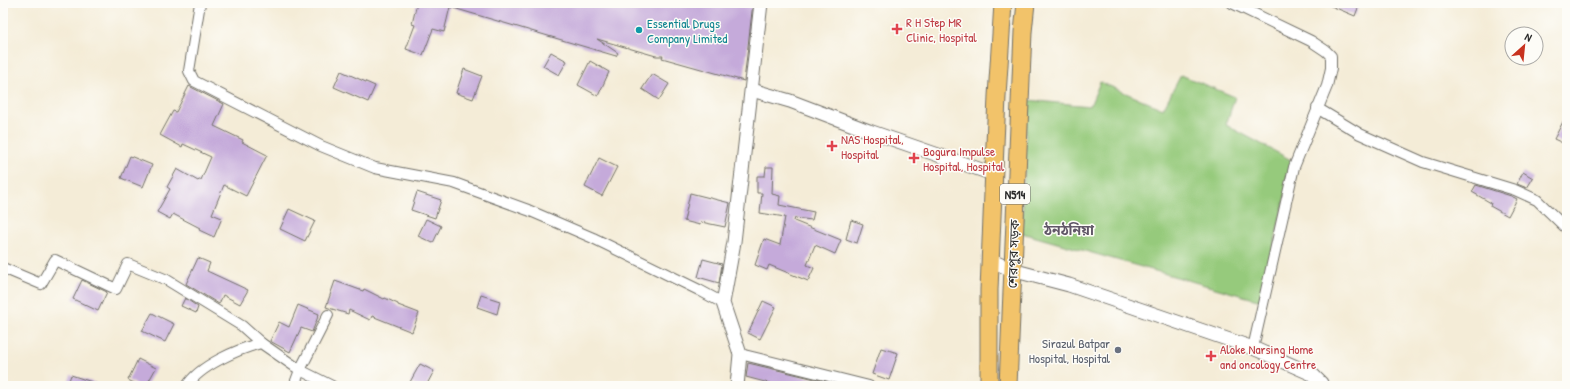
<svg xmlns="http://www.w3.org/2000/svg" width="1570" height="389" font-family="'Patrick Hand','Noto Sans Bengali',sans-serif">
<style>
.green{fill:#96ca7b;stroke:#607a53}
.building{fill:#c5aada}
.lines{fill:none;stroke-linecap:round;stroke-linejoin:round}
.minor-casing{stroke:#716f67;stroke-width:12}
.tertiary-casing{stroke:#716f67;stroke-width:15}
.trunk-casing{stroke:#716f67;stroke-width:19}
.minor{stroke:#fff;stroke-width:10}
.tertiary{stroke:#fff;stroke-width:13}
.trunk{stroke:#f2c36a;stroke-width:17}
.health-dot{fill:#e0444e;stroke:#fdfcf7;stroke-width:1.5}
.culture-dot{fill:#0f9aa8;stroke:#fdfcf7;stroke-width:1.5}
.worship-dot{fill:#6b7280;stroke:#fdfcf7;stroke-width:1.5}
.labels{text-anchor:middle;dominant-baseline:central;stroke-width:3;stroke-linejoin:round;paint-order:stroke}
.shield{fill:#fdfcf7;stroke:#6a6a68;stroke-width:1}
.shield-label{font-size:12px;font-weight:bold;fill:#2b2b2b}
.health-label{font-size:13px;fill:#be3a42;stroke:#fdfcf7;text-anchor:start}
.culture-label{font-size:13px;fill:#0d838f;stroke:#fdfcf7;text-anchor:start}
.street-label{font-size:13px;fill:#2b2b2b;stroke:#fdfcf7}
.worship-label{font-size:13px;fill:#5b616d;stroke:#fdfcf7;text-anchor:end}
.neighbourhood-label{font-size:14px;font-weight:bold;fill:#615768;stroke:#fdfcf7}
</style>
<rect width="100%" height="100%" fill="#fdfcf7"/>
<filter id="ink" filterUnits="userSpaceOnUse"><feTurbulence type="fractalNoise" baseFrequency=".025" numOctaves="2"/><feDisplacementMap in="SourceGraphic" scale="8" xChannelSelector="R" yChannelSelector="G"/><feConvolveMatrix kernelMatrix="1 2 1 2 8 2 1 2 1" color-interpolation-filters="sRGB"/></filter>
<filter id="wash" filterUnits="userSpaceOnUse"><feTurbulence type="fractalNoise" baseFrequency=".012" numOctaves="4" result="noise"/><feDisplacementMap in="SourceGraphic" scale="16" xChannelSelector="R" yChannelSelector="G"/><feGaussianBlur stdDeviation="0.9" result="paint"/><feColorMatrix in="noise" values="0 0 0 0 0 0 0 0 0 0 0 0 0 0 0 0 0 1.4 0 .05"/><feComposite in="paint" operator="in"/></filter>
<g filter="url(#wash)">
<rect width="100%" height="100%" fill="#f4ecd7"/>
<!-- green -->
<polygon class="green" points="1181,75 1235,97 1226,125 1293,161 1261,301 1022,233 1027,100 1090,106 1100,82 1163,109"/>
<g id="blocks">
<!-- building -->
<g class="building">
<polygon points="417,3 753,3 744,81 662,58 663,56 656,56 597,39 618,53 616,56 450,7 444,32 433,29 423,55 406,49 415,25 412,24"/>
<polygon points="1324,3 1360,3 1355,16"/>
<polygon points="551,52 567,61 559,75 543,66"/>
<polygon points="590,61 609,72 598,96 578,85"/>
<polygon points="464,69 482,76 473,99 456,93"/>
<polygon points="341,71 375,86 368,102 334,87"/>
<polygon points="652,74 669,84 659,100 642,89"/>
<polygon points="189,86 224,104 214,126 243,140 242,142 267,155 246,196 224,185 212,214 222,218 214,237 199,230 200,228 173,214 170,219 157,212 170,189 167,187 177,169 198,181 199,180 201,180 211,157 183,144 182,147 160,135 173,111 176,112"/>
<polygon points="1567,114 1567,145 1554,139"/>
<polygon points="130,156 152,165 143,187 121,178"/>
<polygon points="599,158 617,167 602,196 585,187"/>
<polygon points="766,167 773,167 772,194 780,196 779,205 814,212 812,220 795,218 794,221 841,240 835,254 815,245 807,265 814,268 808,281 769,265 767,270 755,265 764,239 780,245 785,217 760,213 762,193 757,193 757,176 765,176"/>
<polygon points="1523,172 1533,178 1527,188 1517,184"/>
<polygon points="1476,185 1511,196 1517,199 1508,216 1490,206 1491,203 1472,192"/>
<polygon points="417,192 441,200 435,218 411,210"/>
<polygon points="690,193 730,203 725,227 701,222 700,225 684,221"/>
<polygon points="289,209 315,221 305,241 280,229"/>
<polygon points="426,219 441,226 433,243 418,236"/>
<polygon points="851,220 863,224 857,243 846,239"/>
<polygon points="198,258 210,263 207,271 248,290 240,304 223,295 219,304 186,284"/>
<polygon points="703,259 722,264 719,283 698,277"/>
<polygon points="82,280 107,292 98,311 73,299"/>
<polygon points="335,281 363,291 364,289 384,299 385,298 398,304 398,305 419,313 412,332 372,316 370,320 349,310 348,314 326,307"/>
<polygon points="481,295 500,301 497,314 477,307"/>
<polygon points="185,298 198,307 196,313 181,306"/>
<polygon points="763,301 776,307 760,339 748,333"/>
<polygon points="298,305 319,314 312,332 301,328 290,352 270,341 279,322 289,327"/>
<polygon points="152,313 174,324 165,342 142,331"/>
<polygon points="881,348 898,353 889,380 872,374"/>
<polygon points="138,359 156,368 146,386 140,386 128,380"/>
<polygon points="748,363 832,383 831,386 780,386 746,377"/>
<polygon points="420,364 434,371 426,386 419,386 410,382"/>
<polygon points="71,375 98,384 98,386 67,386"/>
</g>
</g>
</g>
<g filter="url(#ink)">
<use href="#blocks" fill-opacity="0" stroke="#716f67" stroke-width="1"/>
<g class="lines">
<defs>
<g id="minor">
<polyline points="200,3 189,71 194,81 321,146 375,168 454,183 528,210 593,238 699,290 723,303"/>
<polyline points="1232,3 1311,41 1326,51 1331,56 1331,68 1327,86 1294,167 1253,348"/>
<polyline points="1317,108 1360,134 1423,162 1515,190 1537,200 1567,229"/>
<polyline points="3,268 41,284 55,260 116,289 128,264 167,280 242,326 261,343"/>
<polyline points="740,354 869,386"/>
<path d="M187,386c12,-20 51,-37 74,-43l39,27 32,16"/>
<polyline points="294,386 300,370 328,315"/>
</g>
<g id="tertiary">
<polyline points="752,90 790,101 869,131 993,174"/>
<polyline points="990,260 1012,270 1069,285 1253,348 1312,374 1321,383 1322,386"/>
<polyline points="737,386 740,354 723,303 734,242 761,3"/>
</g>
<g id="trunk">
<polyline points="989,386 989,290 997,96 1003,3"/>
<polyline points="1008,386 1023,32 1026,3"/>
</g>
</defs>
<!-- minor casing -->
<use href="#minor" class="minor-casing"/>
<!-- tertiary casing -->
<use href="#tertiary" class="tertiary-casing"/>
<!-- trunk casing -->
<use href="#trunk" class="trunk-casing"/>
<!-- minor -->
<use href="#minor" class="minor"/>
<!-- tertiary -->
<use href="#tertiary" class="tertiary"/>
<!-- trunk -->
<use href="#trunk" class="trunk"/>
</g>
</g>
<!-- markers -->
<g class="health-dot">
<path d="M895 23h4v4h4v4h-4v4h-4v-4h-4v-4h4z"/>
<path d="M830 140h4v4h4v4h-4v4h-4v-4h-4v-4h4z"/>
<path d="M912 152h4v4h4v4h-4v4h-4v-4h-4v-4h4z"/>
<path d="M1209 350h4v4h4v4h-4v4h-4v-4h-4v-4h4z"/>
</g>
<circle class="culture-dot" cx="639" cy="30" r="4"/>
<circle class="worship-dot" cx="1118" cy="350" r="4"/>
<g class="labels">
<!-- shield labels -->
<rect class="shield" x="1000" y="184" width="30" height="20" rx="3"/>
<g class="shield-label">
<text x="1015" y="194">N514</text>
</g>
<!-- health labels -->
<g class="health-label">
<text x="906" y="22">R H Step MR<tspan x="906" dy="15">Clinic, Hospital</tspan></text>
<text x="841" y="139">NAS Hospital,<tspan x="841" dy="15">Hospital</tspan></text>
<text x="923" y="151">Bogura Impulse<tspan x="923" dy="15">Hospital, Hospital</tspan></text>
<text x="1220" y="349">Aloke Narsing Home<tspan x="1220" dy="15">and oncology Centre</tspan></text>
</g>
<!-- culture labels -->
<g class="culture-label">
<text x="647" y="23">Essential Drugs<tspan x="647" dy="15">Company Limited</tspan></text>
</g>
<!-- street labels -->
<g class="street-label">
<text transform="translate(1013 254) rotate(-88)">শেরপুর সড়ক</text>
</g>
<!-- worship labels -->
<g class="worship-label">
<text x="1110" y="343">Sirazul Batpar<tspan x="1110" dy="15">Hospital, Hospital</tspan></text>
</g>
<!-- neighbourhood labels -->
<g class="neighbourhood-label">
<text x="1069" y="229">ঠনঠনিয়া</text>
</g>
</g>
<!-- margin -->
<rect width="1570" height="389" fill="none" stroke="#fdfcf7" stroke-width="16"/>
<!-- north arrow -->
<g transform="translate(1524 46) rotate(27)"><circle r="19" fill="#fdfcf7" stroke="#a9a8a5"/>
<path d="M0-3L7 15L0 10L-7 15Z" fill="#c8321e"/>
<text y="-6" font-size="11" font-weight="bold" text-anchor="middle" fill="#2b2b2b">N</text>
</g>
</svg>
